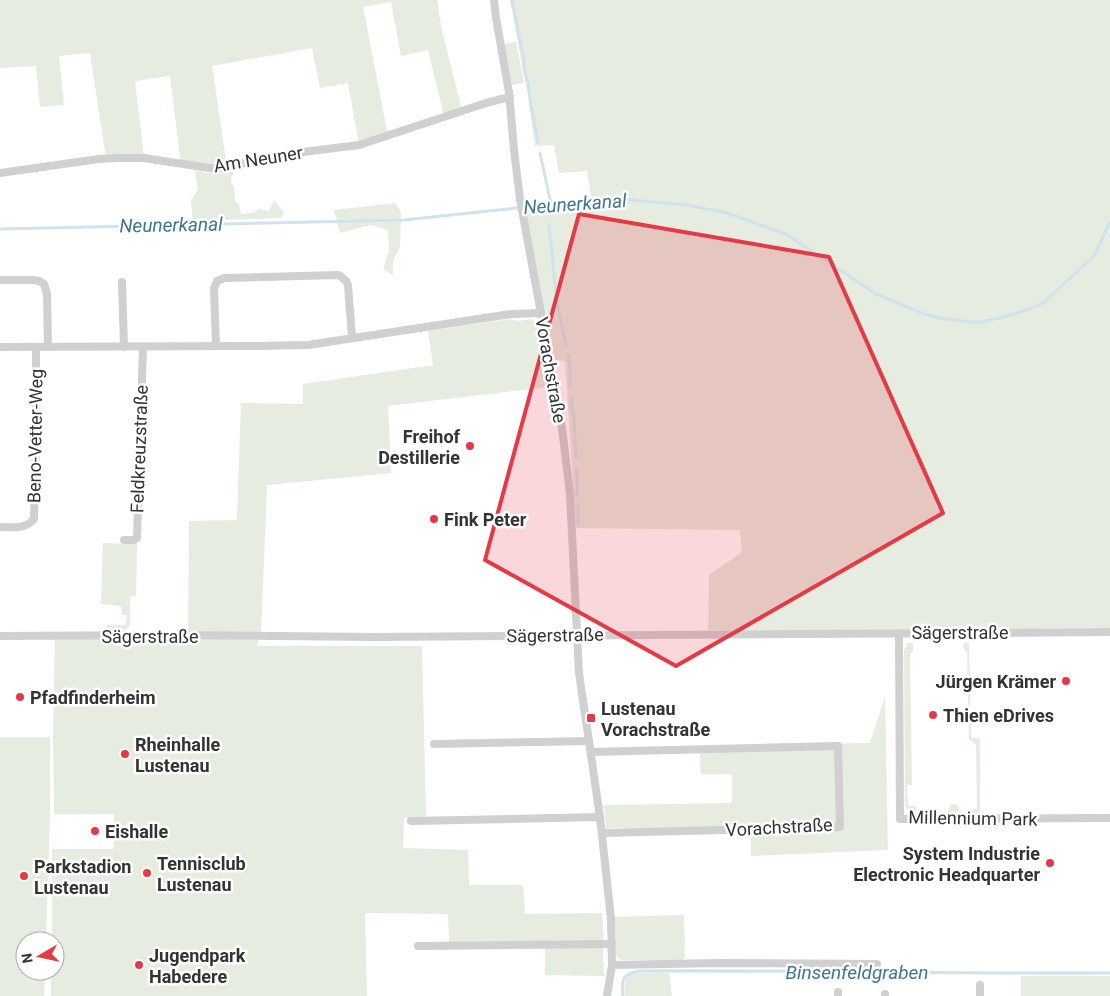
<svg xmlns="http://www.w3.org/2000/svg" width="1110" height="996" font-family="Roboto,sans-serif">
<style>
.green{fill:#e6ecdf}
.lines{fill:none;stroke-linecap:round;stroke-linejoin:round}
.stream{stroke:#cfe2ee;stroke-width:3}
.street{stroke:#d0d0d0;stroke-width:8}
.marked{fill:#e63946;fill-opacity:0.2;stroke:#e63946;stroke-width:4;stroke-linejoin:round}
.poi-dot{fill:#e63946;stroke:#fff;stroke-width:2}
.labels{text-anchor:middle;dominant-baseline:central;stroke-width:5;stroke-linejoin:round;paint-order:stroke}
.street-label{font-size:18px;fill:#333;stroke:#fff}
.poi-label{font-size:18px;font-weight:bold;fill:#333;stroke:#fff;text-anchor:start}
.water-label{font-size:19px;font-style:italic;fill:#3f7597;stroke:#fff}
</style>
<rect width="100%" height="100%" fill="#fff"/>
<!-- green -->
<g class="green">
<polygon points="0,0 437,0 442,31 462,110 444,116 428,50 401,56 391,2 363,7 388,136 359,145 348,83 320,88 312,48 212,66 227,167 181,164 170,76 135,81 144,158 106,158 90,53 59,56 64,105 40,107 36,66 0,68"/>
<polygon points="510,0 1110,0 1110,628 893,631 708,630 709,575 742,552 740,530 576,528 565,361 555,360 545,317 525,211 591,196 587,171 559,173 554,145 535,146 528,96"/>
<polygon points="516,42 524,83 512,85 504,44"/>
<polygon points="195,171 218,174 234,171 231,178 231,184 234,186 235,201 239,204 241,214 254,213 259,209 269,211 274,200 284,213 281,218 193,221 191,200 198,190"/>
<polygon points="395,203 401,212 400,247 393,261 393,275 383,269 389,251 388,230 371,225 340,233 334,210"/>
<polygon points="510,319 517,321 531,319 536,323 548,387 388,406 391,473 267,485 261,634 257,646 422,646 426,817 404,818 403,848 468,850 469,885 523,885 525,914 602,913 604,941 449,942 448,914 365,913 367,996 51,996 51,971 55,971 55,941 52,941 52,849 114,849 114,814 54,814 53,737 55,637 188,639 189,521 237,520 241,403 303,404 303,384 433,365 428,331"/>
<path d="M103,543l34,1 -1,52 -6,1v27c-3,10 -15,6 -23,6v-5h19l1,-10h-5l-1,-9 -20,-2z"/>
<path d="M907,643h6v8l-3,3 2,131h-5l1,21h8v7h32l2,-8 5,-1c5,2 5,7 2,11h-44c-4,-3 -6,-5 -8,-10l-1,-154z"/>
<polygon points="963,643 969,643 971,738 980,738 980,816 969,816 968,813 970,809 977,809 976,745 969,739 967,652 964,649"/>
<polygon points="885,697 888,850 751,856 751,828 606,828 604,805 732,803 732,774 701,774 699,746 870,743"/>
<polygon points="0,737 50,737 50,812 46,941 25,941 25,971 45,971 44,996 0,996"/>
<polygon points="684,915 685,957 682,960 622,960 618,958 616,955 615,917"/>
<polygon points="545,948 603,948 604,976 545,975"/>
<path d="M634,973h35l3,23h-47c-1,-8 -1,-14 3,-21z"/>
<rect x="1021" y="976" width="89" height="20"/>
</g>
<g class="lines">
<!-- stream -->
<g class="stream">
<polyline points="512,0 524,61 524,70 528,83 531,105 538,142"/>
<polyline points="540,153 551,204"/>
<polyline points="537,206 542,214"/>
<polyline points="549,224 556,294"/>
<polyline points="0,229 404,220 611,198 687,205 727,213 786,234 876,294 922,313 939,318 971,322 981,322 1004,317 1027,310 1043,303 1094,256 1110,222"/>
<polyline points="558,307 566,344"/>
<polyline points="568,354 570,370 570,388"/>
<polyline points="571,398 574,418 576,458"/>
<polyline points="577,469 577,495"/>
<polyline points="578,505 578,525"/>
<path d="M623,996c-2,-17 0,-23 17,-25 157,-1 313,3 470,2"/>
</g>
<!-- street -->
<g class="street">
<polyline points="494,0 496,18 509,92 514,150 520,199 562,428 570,494 579,673 600,817 611,919 612,965 607,996"/>
<polyline points="0,173 99,159 118,158 144,158 216,169 287,154 359,145 486,103 510,97"/>
<polyline points="0,280 33,280 39,281 44,284 47,294 48,347"/>
<polyline points="122,282 124,347"/>
<polyline points="216,346 214,289 217,281 224,278 339,275 346,281 348,285 352,338"/>
<polyline points="0,347 248,346 308,345 511,314 541,313"/>
<path d="M0,527c14,0 24,3 34,-8l2,-76v-96"/>
<polyline points="124,540 134,540 137,538 143,347"/>
<polyline points="899,633 900,819 1110,818"/>
<polyline points="0,636 175,635 374,637 1110,632"/>
<polyline points="434,744 589,741"/>
<polyline points="591,752 838,746 840,827 602,833"/>
<polyline points="411,821 600,817"/>
<polyline points="418,946 612,944"/>
<polyline points="612,965 720,963 877,964"/>
<polyline points="838,992 838,996"/>
<polyline points="885,994 885,996"/>
<polyline points="980,996 980,985"/>
</g>
</g>
<!-- marked area -->
<path class="marked" d="M579,214l250,43 114,256 -267,153 -191,-106z"/>
<!-- markers -->
<g class="poi-dot">
<circle cx="470" cy="446" r="5"/>
<circle cx="434" cy="519" r="5"/>
<circle cx="1066" cy="681" r="5"/>
<circle cx="20" cy="697" r="5"/>
<circle cx="933" cy="715" r="5"/>
<rect x="586" y="713" width="10" height="10" rx="2.5"/>
<circle cx="125" cy="754" r="5"/>
<circle cx="95" cy="831" r="5"/>
<circle cx="1050" cy="863" r="5"/>
<circle cx="147" cy="873" r="5"/>
<circle cx="24" cy="876" r="5"/>
<circle cx="139" cy="965" r="5"/>
</g>
<g class="labels">
<!-- street labels -->
<g class="street-label">
<text transform="translate(258 159) rotate(-9)">Am Neuner</text>
<text transform="translate(551 370) rotate(80)">Vorachstraße</text>
<text transform="translate(35 436) rotate(-89)">Beno-Vetter-Weg</text>
<text transform="translate(139 449) rotate(-88)">Feldkreuzstraße</text>
<text x="960" y="632">Sägerstraße</text>
<text transform="translate(555 635) rotate(-1)">Sägerstraße</text>
<text x="150" y="636">Sägerstraße</text>
<text transform="translate(973 818) rotate(1)">Millennium Park</text>
<text transform="translate(779 827) rotate(-3)">Vorachstraße</text>
</g>
<!-- poi labels -->
<g class="poi-label">
<text x="460" y="436" text-anchor="end">Freihof<tspan x="460" dy="21">Destillerie</tspan></text>
<text x="444" y="519">Fink Peter</text>
<text x="1056" y="681" text-anchor="end">Jürgen Krämer</text>
<text x="30" y="697">Pfadfinderheim</text>
<text x="601" y="708">Lustenau<tspan x="601" dy="21">Vorachstraße</tspan></text>
<text x="943" y="715">Thien eDrives</text>
<text x="135" y="744">Rheinhalle<tspan x="135" dy="21">Lustenau</tspan></text>
<text x="105" y="831">Eishalle</text>
<text x="1040" y="853" text-anchor="end">System Industrie<tspan x="1040" dy="21">Electronic Headquarter</tspan></text>
<text x="157" y="863">Tennisclub<tspan x="157" dy="21">Lustenau</tspan></text>
<text x="34" y="866">Parkstadion<tspan x="34" dy="21">Lustenau</tspan></text>
<text x="149" y="955">Jugendpark<tspan x="149" dy="21">Habedere</tspan></text>
</g>
<!-- water labels -->
<g class="water-label">
<text transform="translate(575 204) rotate(-4)">Neunerkanal</text>
<text transform="translate(171 225) rotate(-1)">Neunerkanal</text>
<text x="857" y="972">Binsenfeldgraben</text>
</g>
</g>
<!-- north arrow -->
<g transform="translate(40 956) rotate(261)"><circle r="24" fill="#ffffff" stroke="#adadad"/>
<path d="M0-4L9 19L0 12L-9 19Z" fill="#e63946"/>
<text y="-8" font-size="14" font-weight="bold" text-anchor="middle" fill="#333333">N</text>
</g>
</svg>
